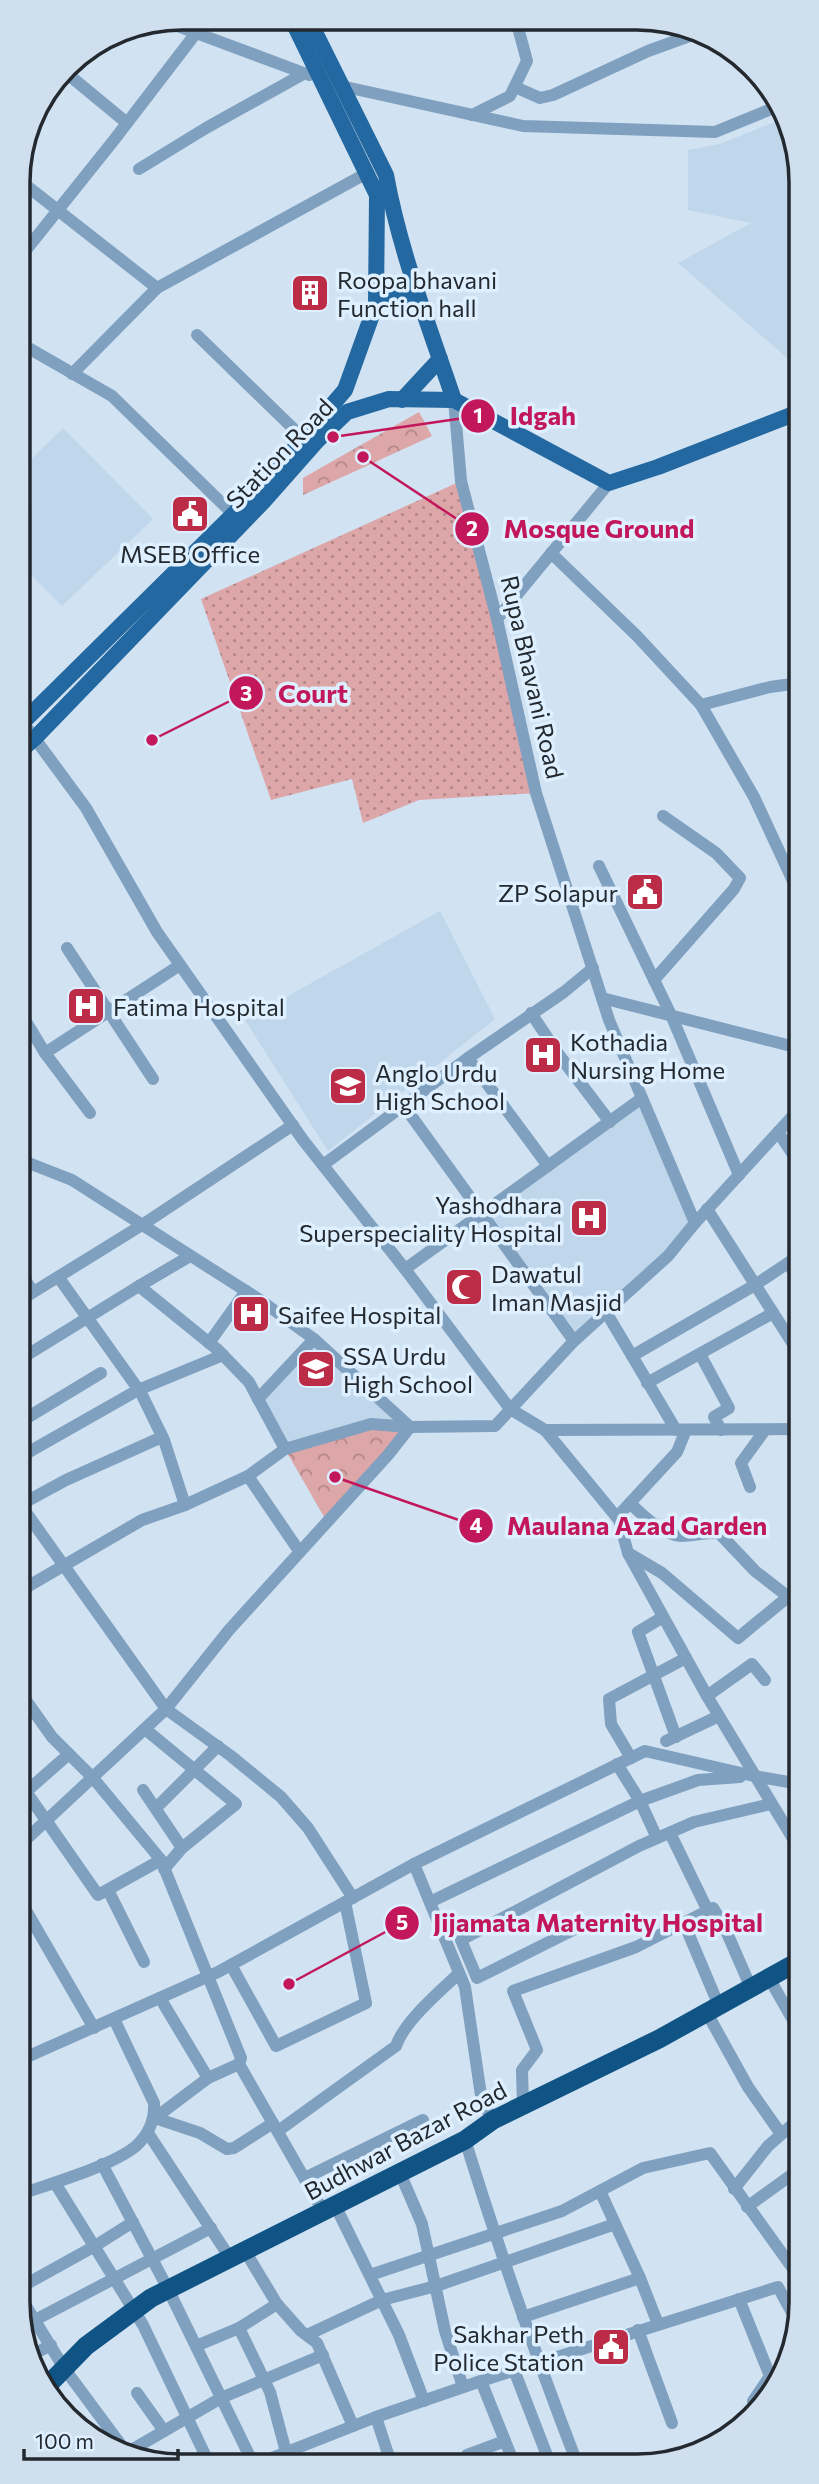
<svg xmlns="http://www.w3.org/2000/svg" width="819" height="2484" font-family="Commissioner,sans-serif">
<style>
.built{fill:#c0d6eb}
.grass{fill:url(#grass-dots)}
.park{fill:url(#park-crowns)}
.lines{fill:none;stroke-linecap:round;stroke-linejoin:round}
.minor{stroke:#7fa0bf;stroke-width:12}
.major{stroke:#2368a0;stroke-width:16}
.highway{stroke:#105486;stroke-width:19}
.labels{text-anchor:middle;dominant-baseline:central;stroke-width:7;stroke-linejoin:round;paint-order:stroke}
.poi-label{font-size:24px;fill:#23292f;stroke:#deefff;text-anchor:start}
.street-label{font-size:24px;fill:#23292f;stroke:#deefff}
.rim{fill:none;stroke:#23292f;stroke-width:3.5}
.leader{fill:none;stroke:#c2185b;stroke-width:2.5}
.callout-dot{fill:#c2185b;stroke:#deefff;stroke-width:2.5}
.mark-label{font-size:21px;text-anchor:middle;font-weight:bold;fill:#fff}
.callout-label{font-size:26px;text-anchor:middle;font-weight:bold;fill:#c2185b;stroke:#deefff;stroke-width:7;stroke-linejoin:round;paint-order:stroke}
</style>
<defs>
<pattern id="grass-dots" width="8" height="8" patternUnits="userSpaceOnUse" patternTransform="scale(1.75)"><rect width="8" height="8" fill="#dda6a8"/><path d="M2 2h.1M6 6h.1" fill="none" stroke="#b38789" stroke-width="1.8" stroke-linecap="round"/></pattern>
<pattern id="park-crowns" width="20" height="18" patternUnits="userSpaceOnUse" patternTransform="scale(1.75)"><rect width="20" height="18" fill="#dda6a8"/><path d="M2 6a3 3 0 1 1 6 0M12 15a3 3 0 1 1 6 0" fill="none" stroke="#b38789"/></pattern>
</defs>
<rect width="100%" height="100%" fill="#d1e2f2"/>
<!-- built -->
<g class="built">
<polygon points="394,19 461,19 458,28 394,24"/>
<polygon points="782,119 798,149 799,363 787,358 678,263 751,223 688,210 688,150 720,144"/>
<polygon points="63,428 153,519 62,606 18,562 18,472"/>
<polygon points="440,911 495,1019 328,1151 245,1020"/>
<polygon points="642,1098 695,1223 574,1341 482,1214"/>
<polygon points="314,1339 410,1427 285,1449 258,1399"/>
</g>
<!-- grass -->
<polygon class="grass" points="461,481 536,793 419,800 363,823 352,779 271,800 201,599"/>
<!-- park -->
<g class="park">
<polygon points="419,412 432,436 303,495 303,478"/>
<polygon points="371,1424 410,1427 327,1522 285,1449"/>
</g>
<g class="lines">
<!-- minor -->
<g class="minor">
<polyline points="164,21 309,75"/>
<polyline points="64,71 127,123"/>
<polyline points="341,86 523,126 715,132 776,107"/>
<polyline points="515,87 540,98 553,95 648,51 695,34"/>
<polyline points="472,115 510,96 527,61 516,20"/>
<polyline points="19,167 27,154 24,147"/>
<polyline points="139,169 206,128 305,73"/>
<polyline points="18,179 157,288"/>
<polyline points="18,260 114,140 196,33"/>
<polyline points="197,335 303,438"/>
<polyline points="18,342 112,396 233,514"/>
<polyline points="72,374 157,288 367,173"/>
<polyline points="454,400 461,481 497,619 536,793 609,1020 695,1223"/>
<polyline points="551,553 637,636 701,705 754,797 799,894"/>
<polyline points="497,619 609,483"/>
<polyline points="701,705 770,687 799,683"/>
<polyline points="19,717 86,808 157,932 303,1140 405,1269 510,1409 545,1430 800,1429"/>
<polyline points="599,866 671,1015 739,1175"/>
<polyline points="67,948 153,1079"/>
<polyline points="654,980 734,889 740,878 716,853 663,816"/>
<polyline points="602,998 799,1048"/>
<polyline points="19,1010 45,1053 90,1113"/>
<polyline points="531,1013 559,1055 610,1122"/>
<polyline points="45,1053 180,965"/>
<polyline points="468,1058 548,1166"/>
<polyline points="404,1106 574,1341"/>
<polyline points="778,1132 800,1165"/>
<polyline points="19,1162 26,1162 72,1180 260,1300 314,1339 410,1427 388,1455 229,1630 166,1709 20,1845"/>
<polyline points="323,1165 468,1058 564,992 593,968"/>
<polyline points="707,1209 800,1355"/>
<polyline points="190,1256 139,1286 218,1350 249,1382 285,1449"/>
<polyline points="788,1263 800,1281"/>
<polyline points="405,1269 642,1098"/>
<polyline points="19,1270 33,1292"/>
<polyline points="59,1278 141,1393 164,1440 185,1505"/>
<polyline points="19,1301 142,1225 293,1125"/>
<polyline points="606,1312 676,1430"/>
<polyline points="209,1343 246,1291"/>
<polyline points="700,1354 729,1408 714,1417 721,1430"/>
<polyline points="632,1356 755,1285 800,1255"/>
<polyline points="19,1360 139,1286"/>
<polyline points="647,1383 773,1313"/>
<polyline points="258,1399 314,1339"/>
<polyline points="20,1422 101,1373"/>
<polyline points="545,1430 619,1520 628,1553 707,1696 801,1852"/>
<polyline points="20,1457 138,1390 223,1355"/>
<polyline points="800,1470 795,1479 800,1488"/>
<polyline points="248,1476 299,1551"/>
<polyline points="750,1487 741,1463 765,1430"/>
<path d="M630,1503c12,12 33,32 51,33 13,0 25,-4 38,-3l36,38 45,35"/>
<polyline points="20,1504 166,1709 231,1756 281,1797 308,1828 353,1898"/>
<polyline points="20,1505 66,1480 162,1437"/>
<polyline points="617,1517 677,1452 686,1430"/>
<polyline points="628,1553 662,1573 738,1638 789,1596"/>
<polyline points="20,1591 142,1520 185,1505 248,1476 285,1449 371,1424 410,1427 495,1426 574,1341 668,1256 695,1223 800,1108"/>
<polyline points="663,1617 638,1632 676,1737"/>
<polyline points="20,1692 52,1737 93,1778 161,1860"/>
<polyline points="707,1696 752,1664 765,1680"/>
<polyline points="800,1713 797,1715 800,1721"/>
<polyline points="145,1729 236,1804 182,1848 164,1869"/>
<polyline points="666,1741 719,1716"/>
<polyline points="631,1758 611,1724 609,1699 686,1658"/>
<polyline points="617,1764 640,1801 657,1838"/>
<polyline points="20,1783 98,1895 161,1860 241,2058 239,2064 323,2211"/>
<polyline points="143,1790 182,1848"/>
<polyline points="20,1797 69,1754"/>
<polyline points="156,1808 218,1746"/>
<polyline points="670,1833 708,1911"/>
<polyline points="414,1864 465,1987 482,2102 493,2120"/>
<polyline points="108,1890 144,1962"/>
<polyline points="20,1900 94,2028"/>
<polyline points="430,1902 640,1801 698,1780 740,1777"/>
<polyline points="684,1923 719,2006"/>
<polyline points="579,1927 477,1978 461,1940 639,1846 694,1822 771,1804"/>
<polyline points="231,1965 276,2046 366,2003 345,1902"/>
<polyline points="769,1978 801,2034"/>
<polyline points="160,1998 208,2078 239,2064"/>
<polyline points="707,2013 748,2087 781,2134"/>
<polyline points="20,2060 218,1972 414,1864 645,1751 754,1776 800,1784"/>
<polyline points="208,2078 155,2118 200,2133 227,2149 234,2148 273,2123"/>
<polyline points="523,2105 522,2070 537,2050 513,1991 636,1947 713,1908 724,1926 751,1988"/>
<path d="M278,2131l118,-85c9,-26 43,-53 63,-73"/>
<polyline points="148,2133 230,2258"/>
<path d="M465,2140c34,109 71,217 112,323"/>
<polyline points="102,2164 168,2289 253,2463"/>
<polyline points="400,2173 422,2224 445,2331 463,2387"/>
<polyline points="21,2176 27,2192"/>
<polyline points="305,2178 423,2120"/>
<polyline points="55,2183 143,2325 209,2463"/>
<polyline points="734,2189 768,2146 801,2117"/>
<path d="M21,2194c29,-10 93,-29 115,-48 13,-12 19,-26 18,-43l-40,-84"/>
<polyline points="335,2205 399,2335 424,2401"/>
<polyline points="747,2207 801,2168"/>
<polyline points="245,2251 277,2304 301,2331 317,2343 353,2426"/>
<polyline points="370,2275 562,2211 643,2168 710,2153 799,2277"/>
<polyline points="640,2278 658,2324"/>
<polyline points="21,2287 95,2246 133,2222"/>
<polyline points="21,2298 64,2368 124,2449"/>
<polyline points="739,2299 770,2376 753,2401 760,2411"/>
<polyline points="523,2317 640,2278 600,2191"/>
<polyline points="35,2320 211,2228"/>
<polyline points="239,2328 270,2392 286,2452"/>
<polyline points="638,2330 672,2423"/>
<polyline points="307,2335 382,2300 436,2286 615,2224"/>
<polyline points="196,2346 239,2328 277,2304"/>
<polyline points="32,2355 51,2345"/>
<polyline points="514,2370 546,2453"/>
<polyline points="481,2381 505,2441"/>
<polyline points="137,2393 164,2431"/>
<polyline points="376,2417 391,2463"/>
<polyline points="128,2452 221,2398 323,2355"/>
<polyline points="259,2463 376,2417 481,2381 778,2287 797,2322"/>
<polyline points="469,2463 467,2455 505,2441 514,2463"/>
</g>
<!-- major -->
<g class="major">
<path d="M308,18l78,157c14,77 43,151 68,225"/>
<polyline points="376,304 394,298 419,300"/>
<polyline points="402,400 440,359"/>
<polyline points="19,726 262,486 345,390 376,304 377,195 291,18"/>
<polyline points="19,752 35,738 264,501 317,441 347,412 389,399 454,400 609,483 658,467 799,412"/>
</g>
<!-- highway -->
<polyline class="highway" points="48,2385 86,2346 151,2298 465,2140 493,2120 659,2039 801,1960"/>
</g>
<!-- icons -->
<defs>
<symbol id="building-square" viewBox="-11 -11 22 22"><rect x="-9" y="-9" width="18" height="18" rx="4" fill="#bd2c46" stroke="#deefff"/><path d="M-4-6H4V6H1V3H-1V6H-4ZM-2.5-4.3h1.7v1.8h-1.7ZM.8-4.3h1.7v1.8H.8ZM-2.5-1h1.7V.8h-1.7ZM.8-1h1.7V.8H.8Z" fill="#fff"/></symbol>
<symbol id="civic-square" viewBox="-11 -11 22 22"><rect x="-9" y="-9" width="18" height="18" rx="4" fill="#bd2c46" stroke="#deefff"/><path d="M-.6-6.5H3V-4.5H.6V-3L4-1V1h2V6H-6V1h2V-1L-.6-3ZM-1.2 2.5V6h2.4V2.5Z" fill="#fff"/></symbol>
<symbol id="hospital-square" viewBox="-11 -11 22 22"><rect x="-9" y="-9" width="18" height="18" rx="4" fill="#bd2c46" stroke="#deefff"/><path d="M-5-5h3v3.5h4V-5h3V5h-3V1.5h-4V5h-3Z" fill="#fff"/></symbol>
<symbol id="school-square" viewBox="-11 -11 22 22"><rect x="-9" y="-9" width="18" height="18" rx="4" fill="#bd2c46" stroke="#deefff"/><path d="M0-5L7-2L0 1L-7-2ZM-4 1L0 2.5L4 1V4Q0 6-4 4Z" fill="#fff"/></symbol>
<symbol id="mosque-square" viewBox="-11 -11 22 22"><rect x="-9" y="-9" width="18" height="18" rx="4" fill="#bd2c46" stroke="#deefff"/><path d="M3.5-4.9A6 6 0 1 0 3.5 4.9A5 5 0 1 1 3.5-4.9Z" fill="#fff"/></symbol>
</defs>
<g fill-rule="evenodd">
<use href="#building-square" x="288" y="271" width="44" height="44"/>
<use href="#civic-square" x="168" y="492" width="44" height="44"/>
<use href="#civic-square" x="623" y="870" width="44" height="44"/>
<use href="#hospital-square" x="64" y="984" width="44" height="44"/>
<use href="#hospital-square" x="521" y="1033" width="44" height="44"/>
<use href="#school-square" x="326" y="1064" width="44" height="44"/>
<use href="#hospital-square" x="567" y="1196" width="44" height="44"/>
<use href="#mosque-square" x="442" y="1265" width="44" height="44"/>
<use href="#hospital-square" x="229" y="1292" width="44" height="44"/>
<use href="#school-square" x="294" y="1347" width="44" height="44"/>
<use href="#civic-square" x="589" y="2325" width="44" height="44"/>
</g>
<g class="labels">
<!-- poi labels -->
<g class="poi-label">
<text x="337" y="279">Roopa bhavani<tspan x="337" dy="28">Function hall</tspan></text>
<text x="190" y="553" text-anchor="middle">MSEB Office</text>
<text x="618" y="892" text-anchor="end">ZP Solapur</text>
<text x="113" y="1006">Fatima Hospital</text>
<text x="570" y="1041">Kothadia<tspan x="570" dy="28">Nursing Home</tspan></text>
<text x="375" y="1072">Anglo Urdu<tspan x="375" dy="28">High School</tspan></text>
<text x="562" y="1204" text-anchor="end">Yashodhara<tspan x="562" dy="28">Superspeciality Hospital</tspan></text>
<text x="491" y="1273">Dawatul<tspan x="491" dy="28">Iman Masjid</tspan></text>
<text x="278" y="1314">Saifee Hospital</text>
<text x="343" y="1355">SSA Urdu<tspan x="343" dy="28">High School</tspan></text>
<text x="584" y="2333" text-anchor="end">Sakhar Peth<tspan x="584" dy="28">Police Station</tspan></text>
</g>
<!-- street labels -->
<g class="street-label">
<text transform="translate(279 453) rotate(-46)">Station Road</text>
<text transform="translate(533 677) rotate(77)">Rupa Bhavani Road</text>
<text transform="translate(405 2140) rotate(-28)">Budhwar Bazar Road</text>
</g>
</g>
<!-- crop -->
<path d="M0 0H819V2484H0ZM182 30H637A152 152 0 0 1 789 182V2302A152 152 0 0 1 637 2454H182A152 152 0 0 1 30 2302V182A152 152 0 0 1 182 30Z" fill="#cfdfee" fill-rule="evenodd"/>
<path class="rim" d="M182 30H637A152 152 0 0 1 789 182V2302A152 152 0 0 1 637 2454H182A152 152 0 0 1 30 2302V182A152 152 0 0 1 182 30Z"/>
<!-- callouts -->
<path class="leader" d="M333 437L478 416M363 457L472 529M152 740L246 693M335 1477L476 1526M289 1984L402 1923"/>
<g class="callout-dot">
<circle cx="333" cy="437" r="7"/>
<circle cx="363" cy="457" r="7"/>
<circle cx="152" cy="740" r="7"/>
<circle cx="335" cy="1477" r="7"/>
<circle cx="289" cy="1984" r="7"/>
<circle cx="478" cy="416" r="18"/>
<circle cx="472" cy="529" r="18"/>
<circle cx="246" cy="693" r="18"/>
<circle cx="476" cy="1526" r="18"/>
<circle cx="402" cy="1923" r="18"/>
</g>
<g class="mark-label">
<text x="478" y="423">1</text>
<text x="472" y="536">2</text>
<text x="246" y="701">3</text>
<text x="476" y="1533">4</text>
<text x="402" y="1930">5</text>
</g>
<g class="callout-label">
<text x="543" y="425">Idgah</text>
<text x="599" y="538">Mosque Ground</text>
<text x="313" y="703">Court</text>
<text x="637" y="1535">Maulana Azad Garden</text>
<text x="598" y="1932">Jijamata Maternity Hospital</text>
</g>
<!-- scale -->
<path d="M24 2449v10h154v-10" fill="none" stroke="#23292f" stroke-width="3.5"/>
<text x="35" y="2449" font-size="21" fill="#23292f" stroke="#deefff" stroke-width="5" paint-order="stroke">100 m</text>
</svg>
